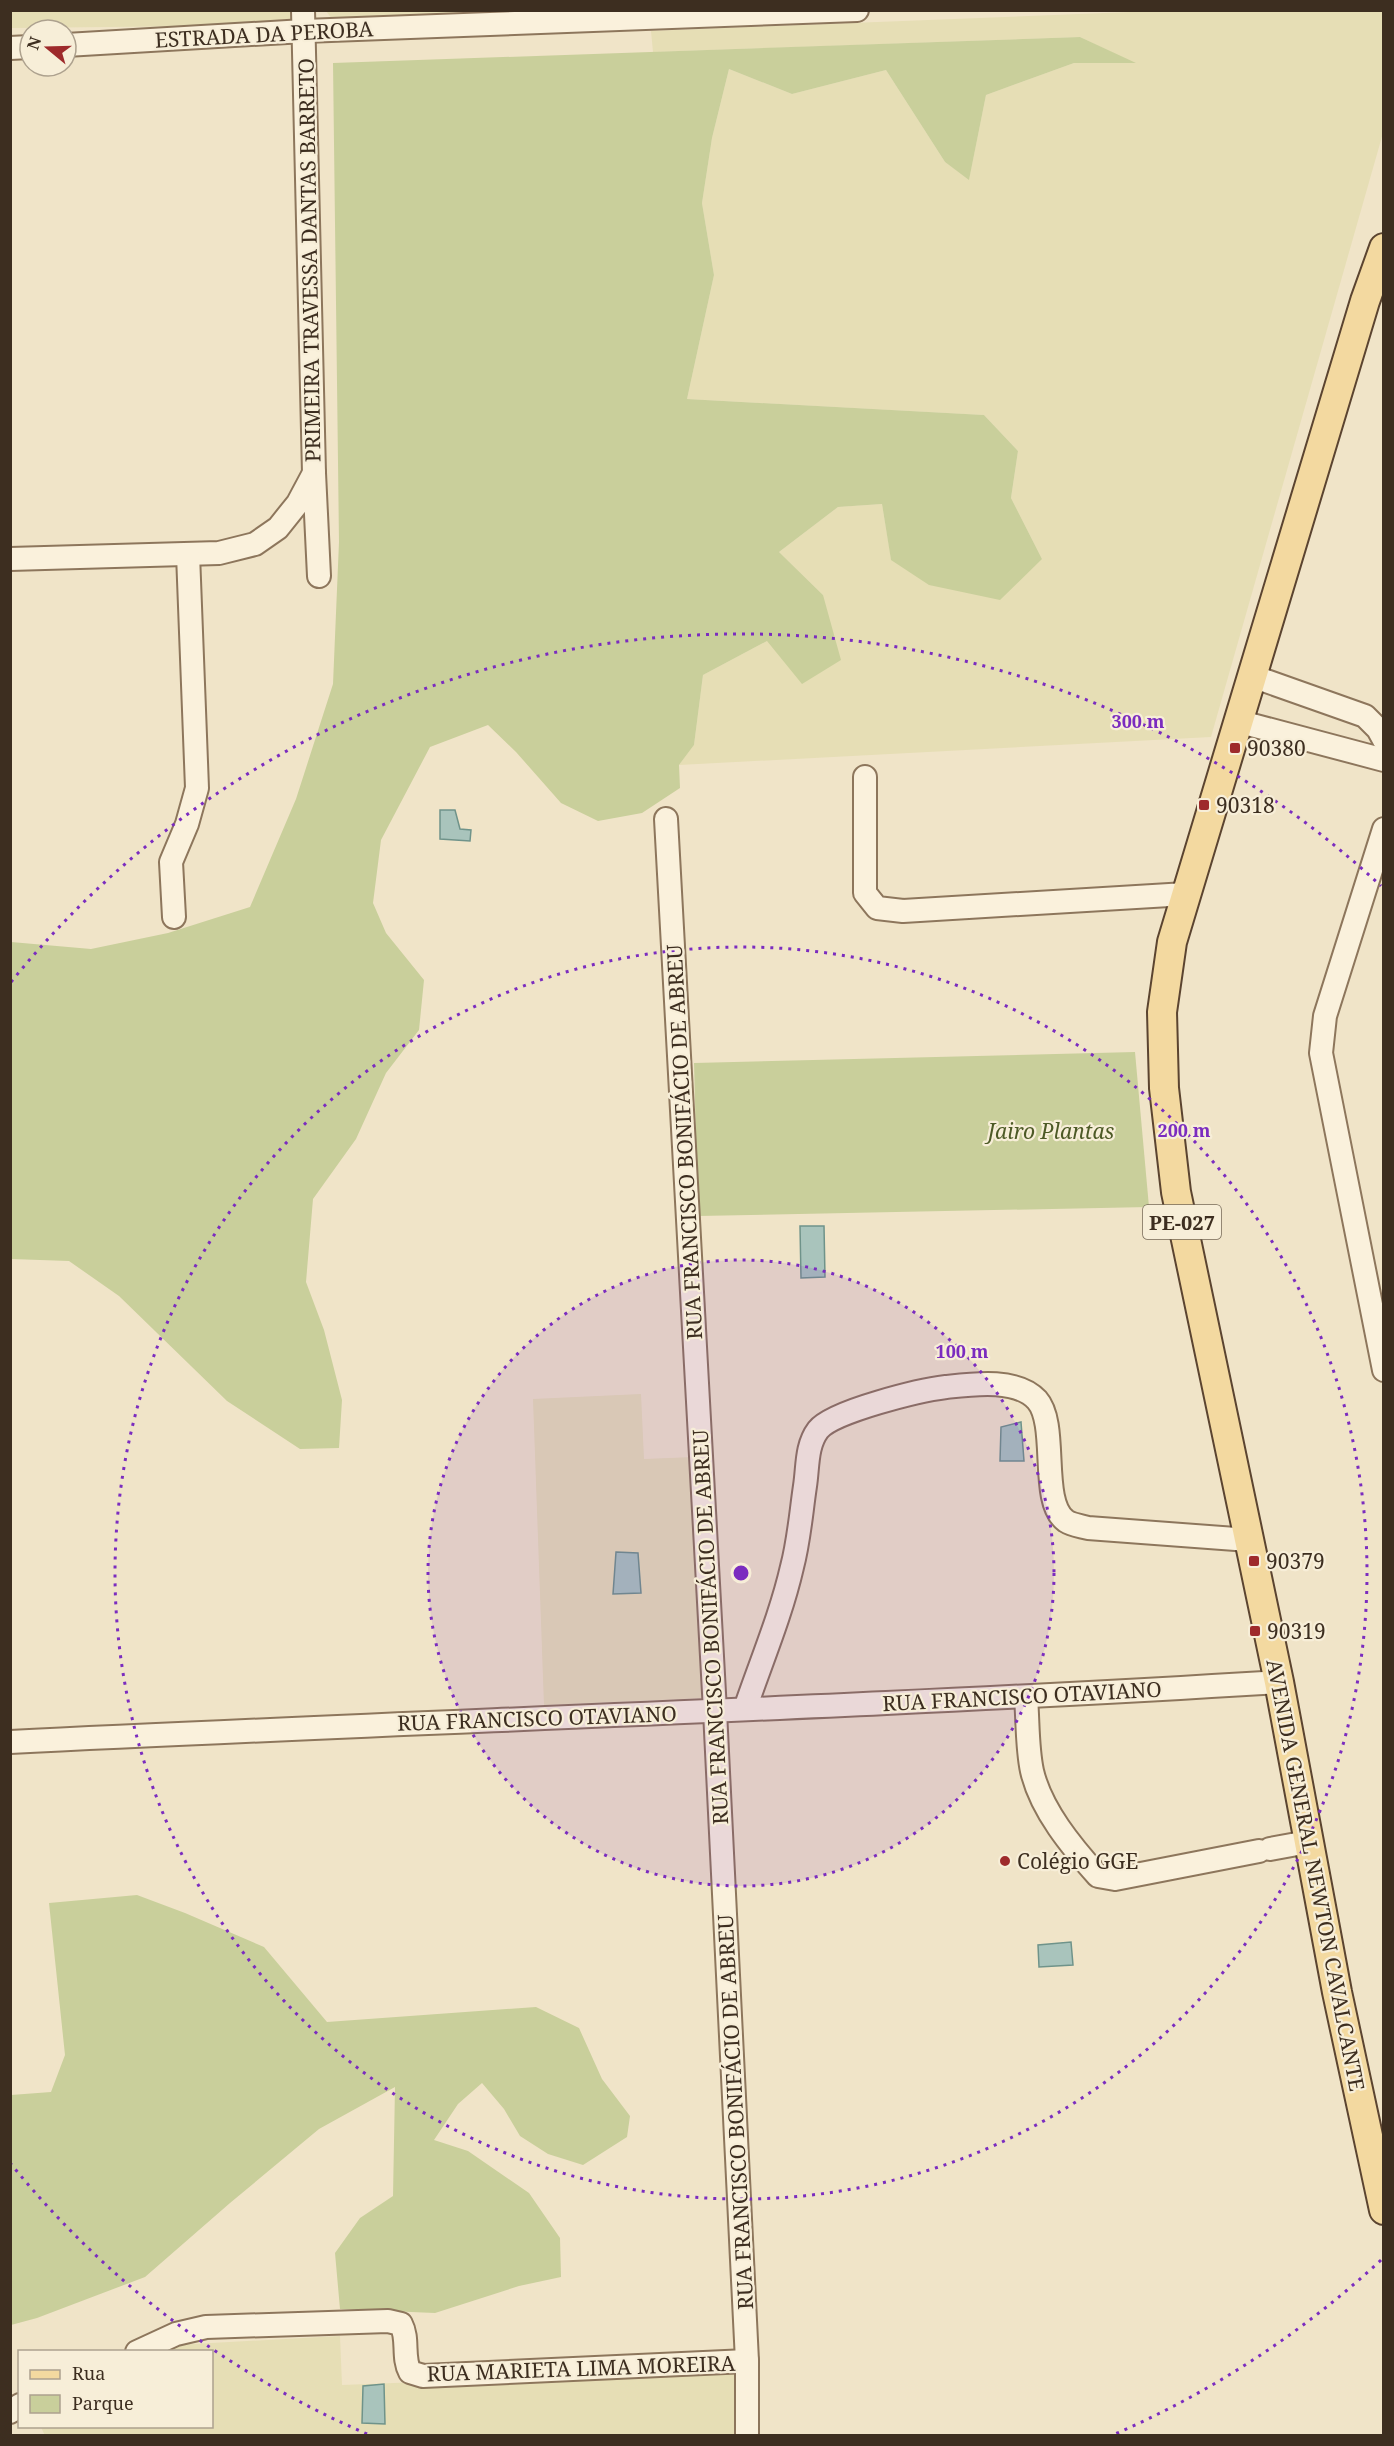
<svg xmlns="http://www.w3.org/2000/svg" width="1394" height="2446" font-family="'Noto Serif',serif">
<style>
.farmland{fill:#e6deb5}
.green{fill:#c9cf9b}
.water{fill:#a9c4bc;stroke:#6f938a;stroke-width:1.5}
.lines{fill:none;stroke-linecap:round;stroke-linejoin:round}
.minor-casing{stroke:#8d765c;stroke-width:26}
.major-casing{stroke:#5b4430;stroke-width:32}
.minor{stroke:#faf1dc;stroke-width:22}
.major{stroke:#f3d9a0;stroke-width:28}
.ring{fill:none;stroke:#7b2cbf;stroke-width:3;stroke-dasharray:3 6}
.poi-dot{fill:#9e2a2b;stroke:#f7eed8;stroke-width:2}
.labels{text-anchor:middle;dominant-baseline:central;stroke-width:4.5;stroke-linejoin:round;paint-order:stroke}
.shield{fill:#f7eed8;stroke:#756857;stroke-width:1.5}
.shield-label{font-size:20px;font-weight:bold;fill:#3d2e20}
.street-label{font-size:21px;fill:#3d2e20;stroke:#f7eed8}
.poi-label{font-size:21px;fill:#3d2e20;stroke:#f7eed8;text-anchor:start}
.park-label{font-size:21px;font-style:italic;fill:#4d5a26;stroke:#f7eed8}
.centre{fill:#7b2cbf;stroke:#f7eed8;stroke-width:3}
.ring-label{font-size:18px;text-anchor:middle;font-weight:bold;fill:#7b2cbf;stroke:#f7eed8;stroke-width:4.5;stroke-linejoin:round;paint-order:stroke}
</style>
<rect width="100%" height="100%" fill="#f0e4c8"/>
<!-- farmland -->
<g class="farmland">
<polygon points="10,11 296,11 297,25 11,28"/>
<polygon points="326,11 648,11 332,19"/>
<polygon points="1155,11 1383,11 1383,133 1211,737 679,765 694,745 703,675 767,641 823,595 779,552 838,507 882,504 891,559 1042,559 1011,498 1018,451 984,415 687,399 714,275 702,203 712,138 729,69 792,94 886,70 945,162 969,179 986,95 1074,63 1134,63 1080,37 653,52 651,31"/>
<polygon points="641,1394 644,1459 694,1457 704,1698 544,1705 533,1399"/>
<polygon points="340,2336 342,2385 735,2370 736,2435 99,2436 89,2434 45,2436 41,2427 212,2426 212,2352 162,2351 175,2345"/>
</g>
<!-- green -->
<g class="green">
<polygon points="1080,37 1136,63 1074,63 986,95 969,180 945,162 886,70 792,94 729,69 712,138 702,203 714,275 687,399 984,415 1018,451 1011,498 1042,559 1000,600 929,585 891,560 882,504 838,507 779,552 823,595 841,660 802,684 767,641 703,675 694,745 679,765 680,788 642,813 598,821 561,803 516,752 488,725 430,747 381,840 373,903 386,933 424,980 419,1030 386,1073 356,1139 313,1199 306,1282 324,1330 342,1400 339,1448 300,1449 227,1401 119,1296 69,1261 11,1259 11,942 91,949 168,933 250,907 296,799 333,684 339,542 333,63"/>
<polygon points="1135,1052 1149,1207 698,1216 694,1063"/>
<polygon points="137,1895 185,1913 264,1947 327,2022 536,2007 579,2028 602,2079 630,2116 627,2137 583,2165 548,2154 520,2136 504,2109 482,2083 458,2104 434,2140 468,2151 529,2193 560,2238 561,2277 519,2286 435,2313 340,2309 335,2253 360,2218 393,2196 395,2087 319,2129 230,2203 145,2277 37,2318 11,2325 11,2095 51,2092 65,2055 49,1903"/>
</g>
<!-- water -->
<g class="water">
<polygon points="440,810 455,810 460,829 471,830 470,841 440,839"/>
<polygon points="800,1226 824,1226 825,1277 801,1278"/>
<polygon points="1021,1422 1024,1461 1000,1461 1001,1427"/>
<polygon points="616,1552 638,1553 641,1593 613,1594"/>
<polygon points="1071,1942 1073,1965 1039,1967 1038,1945"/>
<polygon points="384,2384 385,2424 362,2423 363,2386"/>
</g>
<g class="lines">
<defs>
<g id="minor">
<polyline points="303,10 314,473 319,576"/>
<polyline points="66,45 304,31 857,10"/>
<polyline points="10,48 30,47"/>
<polyline points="10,559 219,553 255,544 278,528 298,503 314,473"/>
<polyline points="1252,676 1365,716 1378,729 1384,740"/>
<polyline points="1237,721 1384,760"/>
<polyline points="865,777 865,893 877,908 903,911 1186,894"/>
<polyline points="666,819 715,1711 747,2361 747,2436"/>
<polyline points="1384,829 1325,1016 1321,1053 1384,1370"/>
<polyline points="174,917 171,862 187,824 197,788 188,554"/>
<path d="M1026,1698c2,24 1,50 6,73 9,39 40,76 66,105l17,3 144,-28"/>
<path d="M745,1709c16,-47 36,-94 47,-142 7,-26 9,-54 13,-81 3,-19 1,-40 13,-56 15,-19 103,-40 128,-43 27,-3 71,-9 91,13 22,25 2,102 29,121 6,4 15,5 22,7l161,12"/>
<path d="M10,1742c423,-21 846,-34 1269,-60"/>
<polyline points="1270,1849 1308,1842"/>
<path d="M137,2352l39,-18 30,-7 182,-6 13,3c8,15 1,33 9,48l13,4 324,-15"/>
<polyline points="10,2412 20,2405"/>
</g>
<polyline id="major" points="1384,248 1365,301 1172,942 1162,1012 1164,1088 1176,1192 1279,1682 1337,1992 1384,2210"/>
</defs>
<!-- minor casing -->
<use href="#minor" class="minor-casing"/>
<!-- major casing -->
<use href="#major" class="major-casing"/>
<!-- minor -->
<use href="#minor" class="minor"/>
<!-- major -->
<use href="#major" class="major"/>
</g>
<!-- distance rings -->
<circle cx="741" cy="1573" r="313" fill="#7b2cbf" fill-opacity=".12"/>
<g class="ring">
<circle cx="741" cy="1573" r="313"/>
<circle cx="741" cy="1573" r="626"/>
<path d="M1381 2260A939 939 0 0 1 1115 2434M367 2434A939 939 0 0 1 11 2164M11 982A939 939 0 0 1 1381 886"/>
</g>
<!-- markers -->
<g class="poi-dot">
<rect x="1229" y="742" width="12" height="12" rx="3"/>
<rect x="1198" y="799" width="12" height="12" rx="3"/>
<rect x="1248" y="1555" width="12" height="12" rx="3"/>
<rect x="1249" y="1625" width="12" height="12" rx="3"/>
<circle cx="1005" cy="1861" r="6"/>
</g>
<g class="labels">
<!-- shield labels -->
<rect class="shield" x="1143" y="1205" width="78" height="34" rx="4.5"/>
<g class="shield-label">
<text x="1182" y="1222">PE-027</text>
</g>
<!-- street labels -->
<g class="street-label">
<text transform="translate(264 34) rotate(-3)">ESTRADA DA PEROBA</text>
<text transform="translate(309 260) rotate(-91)">PRIMEIRA TRAVESSA DANTAS BARRETO</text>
<text transform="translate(684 1142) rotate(-93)">RUA FRANCISCO BONIFÁCIO DE ABREU</text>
<text transform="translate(710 1627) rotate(-93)">RUA FRANCISCO BONIFÁCIO DE ABREU</text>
<text transform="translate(1022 1696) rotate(-3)">RUA FRANCISCO OTAVIANO</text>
<text transform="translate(537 1718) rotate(-2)">RUA FRANCISCO OTAVIANO</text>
<text transform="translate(1316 1875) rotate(79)">AVENIDA GENERAL NEWTON CAVALCANTE</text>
<text transform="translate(735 2112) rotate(-93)">RUA FRANCISCO BONIFÁCIO DE ABREU</text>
<text transform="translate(581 2368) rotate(-2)">RUA MARIETA LIMA MOREIRA</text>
</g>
<!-- poi labels -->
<g class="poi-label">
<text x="1247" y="748">90380</text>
<text x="1216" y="805">90318</text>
<text x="1266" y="1561">90379</text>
<text x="1267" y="1631">90319</text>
<text x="1017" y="1861">Colégio GGE</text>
</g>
<!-- park labels -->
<g class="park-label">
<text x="1051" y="1131">Jairo Plantas</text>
</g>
</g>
<circle cx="741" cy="1573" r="9" class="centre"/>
<g class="ring-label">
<text x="1138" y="728">300 m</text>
<text x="1184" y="1137">200 m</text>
<text x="962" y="1358">100 m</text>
</g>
<!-- border -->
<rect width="1394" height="2446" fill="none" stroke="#3d2e20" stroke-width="24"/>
<!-- legend -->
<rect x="18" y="2350" width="195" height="78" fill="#f7eed8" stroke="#ada18e" stroke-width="1.5"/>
<rect x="30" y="2370" width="30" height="9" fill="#f3d9a0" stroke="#ada18e" stroke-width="1.5"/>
<text x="72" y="2380" font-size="18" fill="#3d2e20">Rua</text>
<rect x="30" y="2395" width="30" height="18" fill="#c9cf9b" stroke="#ada18e" stroke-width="1.5"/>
<text x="72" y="2410" font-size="18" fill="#3d2e20">Parque</text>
<!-- north arrow -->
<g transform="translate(48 48) rotate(289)"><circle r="28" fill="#f7eed8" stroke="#ada18e" stroke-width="1.5"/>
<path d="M0-4.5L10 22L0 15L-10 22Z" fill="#9e2a2b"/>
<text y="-9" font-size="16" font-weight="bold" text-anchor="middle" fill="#3d2e20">N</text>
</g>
</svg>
